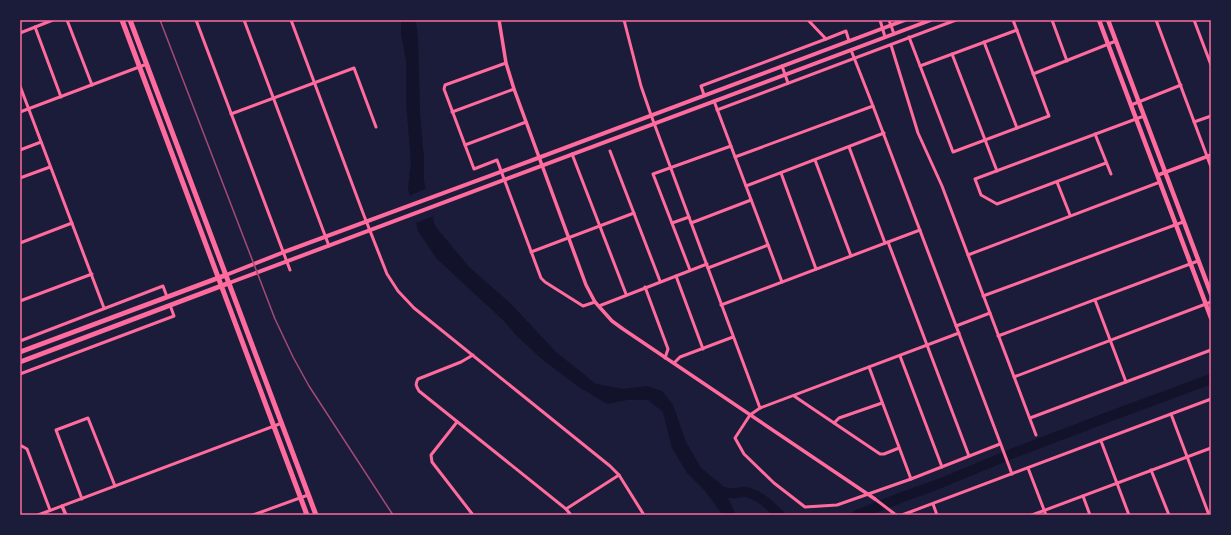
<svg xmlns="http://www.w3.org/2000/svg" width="1231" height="535" font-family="Mulish,sans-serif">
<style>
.water{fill:#12122b}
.pier{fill:#1b1b3a}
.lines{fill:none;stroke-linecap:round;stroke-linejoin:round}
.river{stroke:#12122b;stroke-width:10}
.minor{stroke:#ff6b9d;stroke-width:3}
.tertiary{stroke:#ff6b9d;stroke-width:3.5}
.secondary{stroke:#ff6b9d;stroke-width:4}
.primary{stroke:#ff6b9d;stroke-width:4.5}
.trunk{stroke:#ff6b9d;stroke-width:5}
.rail{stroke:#a44b75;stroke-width:1.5}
.neatline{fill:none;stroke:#ff6b9d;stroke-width:1.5}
</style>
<rect width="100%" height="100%" fill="#1b1b3a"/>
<!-- water -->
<polygon class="water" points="401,20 416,20 418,38 420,113 424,158 424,181 435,226 469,267 510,303 556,352 596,384 623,389 647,386 662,391 673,405 686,442 701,468 721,484 736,515 723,515 705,491 687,473 672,448 663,412 648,400 627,400 607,404 579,387 544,361 517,336 503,320 437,259 418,231 408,188 411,161 406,103 406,60 401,34"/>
<!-- pier -->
<polygon class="pier" points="428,188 434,216 414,224 408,196"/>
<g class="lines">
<!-- river -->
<g class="river">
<path d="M713,487c7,4 16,7 24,6 3,0 6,-2 9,-1 14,3 24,14 34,23"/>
<polyline points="857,515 905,496 936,485 1016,452 1116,414 1211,379"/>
</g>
<!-- minor -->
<g class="minor">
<polyline points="67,20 92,85"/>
<polyline points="196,20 290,270"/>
<polyline points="244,20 329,246"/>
<polyline points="291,20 363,213 387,274 398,291 414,308 610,466 619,475 644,515"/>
<polyline points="624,20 641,86 651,115 760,408"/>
<polyline points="808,20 826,39 846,31 849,41"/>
<polyline points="880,20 885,37"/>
<polyline points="889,20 894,34"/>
<polyline points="1052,20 1067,61"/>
<polyline points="1156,20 1211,167"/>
<polyline points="1194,20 1211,65"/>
<polyline points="35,27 61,97"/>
<polyline points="20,33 53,20"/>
<polyline points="909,37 953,152 1049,116 1013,20"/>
<polyline points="984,42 1017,128"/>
<polyline points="891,45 918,133 942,186 1036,435"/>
<polyline points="851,50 873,106 1012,474"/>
<polyline points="952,54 997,171"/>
<polyline points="506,63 445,85 444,89 474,169 497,160 541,278 545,282 583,306 595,302"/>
<polyline points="782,66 788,83"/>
<polyline points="920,66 1017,30"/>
<polyline points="1033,74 1116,41"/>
<polyline points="20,86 104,308"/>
<polyline points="704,95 701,86 826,39"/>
<polyline points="714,101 782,282"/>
<polyline points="1131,105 1181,85"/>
<polyline points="717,110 956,20"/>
<polyline points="20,112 147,64"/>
<polyline points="452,112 514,89"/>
<polyline points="231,114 354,68 376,127"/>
<polyline points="1194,122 1211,116"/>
<polyline points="1095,134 1111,174"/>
<polyline points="465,145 526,122"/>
<polyline points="849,147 885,243"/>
<polyline points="20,150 41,142"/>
<polyline points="610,151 660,281"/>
<polyline points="572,154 626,294"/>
<polyline points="735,157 873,106"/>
<polyline points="815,160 851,256"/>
<polyline points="1106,163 997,204 981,195 975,179 1144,116"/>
<polyline points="781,173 816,269"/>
<polyline points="20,178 50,167"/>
<polyline points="1057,182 1070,215"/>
<polyline points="746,186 884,133"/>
<polyline points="672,223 689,217"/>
<polyline points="691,223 751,200"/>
<polyline points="888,242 969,456"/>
<polyline points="20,243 72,223"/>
<polyline points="531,252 634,213"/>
<polyline points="968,255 1160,182"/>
<polyline points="708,268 768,245"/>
<polyline points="690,270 653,174 731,146"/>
<polyline points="676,276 703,349"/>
<polyline points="645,287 668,349 665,358"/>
<polyline points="983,296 1183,222"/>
<polyline points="1095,300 1126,382"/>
<polyline points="20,301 92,274"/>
<polyline points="721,305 920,230"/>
<polyline points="599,306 707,264"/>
<polyline points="956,326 990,313"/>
<polyline points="959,333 760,408 750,415 735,438 744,454 774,483 805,507 837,505 911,479 1000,444"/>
<polyline points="998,336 1198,261"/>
<polyline points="20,341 163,286 167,297"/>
<path d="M473,355l-12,7 -43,17c-3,5 -2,7 1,12l147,118 5,6"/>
<polyline points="900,356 942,467"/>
<polyline points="674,363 680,357 733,337"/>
<polyline points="869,367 911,479"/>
<polyline points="20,374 174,316 170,305"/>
<polyline points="1014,377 1211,302"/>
<polyline points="794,396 880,454 884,454 899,448"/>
<polyline points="1171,414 1209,515"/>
<polyline points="1030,418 1211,350"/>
<polyline points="457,422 431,455 432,462 473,515"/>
<polyline points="834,423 839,418 882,403"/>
<polyline points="1101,441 1129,515"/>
<polyline points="20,445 27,449 50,510"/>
<polyline points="1028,468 1046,515"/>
<polyline points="1151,470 1169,515"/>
<polyline points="1083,496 1090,515"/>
<polyline points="82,499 56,430 88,418 115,486"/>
<polyline points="875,499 896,515"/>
<polyline points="933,504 937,515"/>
<polyline points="566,509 619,475"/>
<polyline points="38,515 282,423"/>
<polyline points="253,515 308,495"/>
<polyline points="902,515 1211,399"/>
<polyline points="1032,515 1211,448"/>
</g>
<!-- tertiary -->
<g class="tertiary">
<polyline points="499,20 506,63 514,89 586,285 595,302 612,321 623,329 875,499"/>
<polyline points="1158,175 1211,155"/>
<polyline points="62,506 66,515"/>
</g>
<!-- secondary -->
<g class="secondary">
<polyline points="226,275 284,252 530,161 905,20"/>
<polyline points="229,283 931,20"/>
</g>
<!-- primary -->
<g class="primary">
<polyline points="1099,20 1211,318"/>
<polyline points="1108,20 1211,294"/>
</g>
<!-- trunk -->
<g class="trunk">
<polyline points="122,20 307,515"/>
<polyline points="130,20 316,515"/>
<polyline points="20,352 226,275"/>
<polyline points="20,362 229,283"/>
</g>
<!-- rail -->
<polyline class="rail" points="160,20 275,319 293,357 309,386 393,515"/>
</g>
<!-- border -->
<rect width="1231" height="535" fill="none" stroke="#1b1b3a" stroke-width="42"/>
<rect x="21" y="21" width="1189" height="493" class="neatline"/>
</svg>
